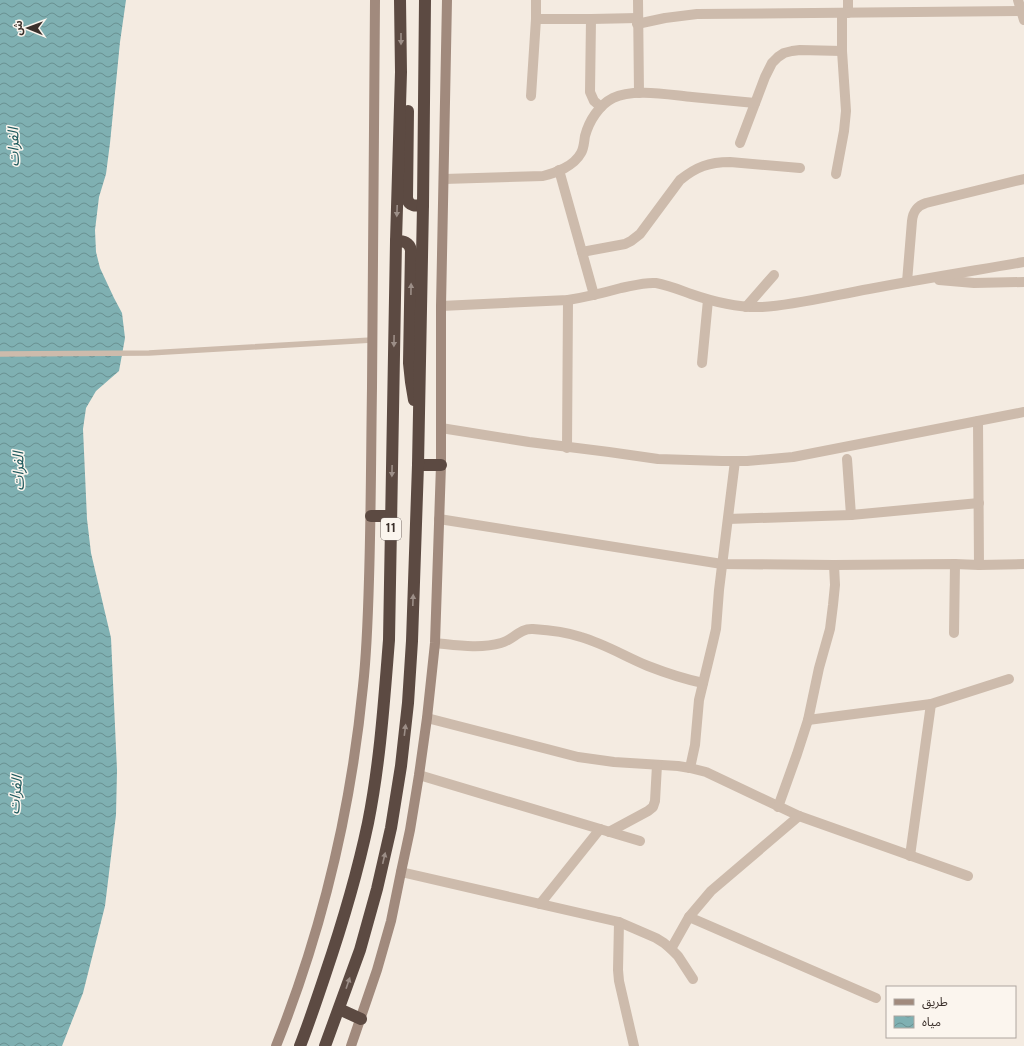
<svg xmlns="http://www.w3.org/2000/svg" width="1024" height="1046" font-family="Overpass,'Noto Sans Arabic',sans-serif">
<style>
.water{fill:url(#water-waves)}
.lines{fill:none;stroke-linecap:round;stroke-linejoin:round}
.lane{stroke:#cdbbac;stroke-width:5.5}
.street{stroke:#cdbbac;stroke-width:10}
.secondary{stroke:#a18a7d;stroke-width:10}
.highway{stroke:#5c4a42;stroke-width:12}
.oneway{fill:#9c8e87}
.labels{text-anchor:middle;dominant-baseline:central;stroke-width:3;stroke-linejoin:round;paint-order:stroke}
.shield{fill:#fbf5ee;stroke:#756b66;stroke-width:1}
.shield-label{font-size:13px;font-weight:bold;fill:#3b302b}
.water-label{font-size:15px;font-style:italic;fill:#1f5a5e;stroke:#fbf5ee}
</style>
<defs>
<pattern id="water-waves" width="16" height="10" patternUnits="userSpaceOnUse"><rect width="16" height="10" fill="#7fb0b2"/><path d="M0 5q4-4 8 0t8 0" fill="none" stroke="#699091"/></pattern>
</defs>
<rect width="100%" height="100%" fill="#f4ebe1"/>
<!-- water -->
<polygon class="water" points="0,0 126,0 120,42 110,143 106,174 99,197 95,230 96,252 100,268 114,298 122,313 125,338 119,371 96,391 86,408 83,429 87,519 91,553 111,638 117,770 116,815 105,906 83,993 62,1046 0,1046"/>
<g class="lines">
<!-- lane -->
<polyline class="lane" points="0,354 149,353 372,340"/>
<!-- street -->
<g class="street">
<polyline points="638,0 639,93"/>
<polyline points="1018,0 1024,20"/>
<polyline points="848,13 848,0"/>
<polyline points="536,19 591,19 638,18"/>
<polyline points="591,19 590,92 594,101 601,107"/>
<polyline points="637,24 665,18 697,14 1021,11"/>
<polyline points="531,96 536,19 536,0"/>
<polyline points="740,143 765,77 772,63 778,57 784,53 792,51 800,50 842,51"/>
<polyline points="559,170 594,295"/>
<polyline points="836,174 844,131 846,111 842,51 842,13"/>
<path d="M444,179l99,-3c13,-3 31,-10 38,-23 3,-5 3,-11 4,-17 4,-15 14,-31 28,-38 20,-10 57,-3 79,-1 21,2 42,4 63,6"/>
<path d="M582,252l43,-8 6,-3 9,-7 40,-54c16,-13 29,-18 50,-18l70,6"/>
<polyline points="939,280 974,283 1024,282"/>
<path d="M907,282l5,-61c1,-10 5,-15 14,-18l98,-24"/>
<path d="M441,306l127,-6c18,-3 35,-7 53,-12 11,-2 23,-6 35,-5 12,2 24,7 35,11 23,8 46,14 71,13 35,-2 73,-12 107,-18 52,-10 103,-18 155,-27"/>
<polyline points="746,307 774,275"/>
<polyline points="702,363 708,300"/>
<polyline points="978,421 979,565"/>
<polyline points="441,428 529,442 609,452 658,459 722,461 747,461 793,457 1024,412"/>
<polyline points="567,448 568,300"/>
<polyline points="847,459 851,515"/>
<polyline points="439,519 722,564 834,565 955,564 979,565 1024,564"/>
<polyline points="728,519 851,515 979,503"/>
<polyline points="954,633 955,564"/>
<path d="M435,643c21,2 45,6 66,0 12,-3 19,-15 32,-14 16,1 33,3 48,8 24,7 45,20 67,29 18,7 36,13 55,17"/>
<polyline points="427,718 578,757 614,762 678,766 690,768 706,772 799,816 968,876"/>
<polyline points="808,720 931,704 1009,679"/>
<polyline points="690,768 695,745 699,700 713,642 716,629 719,590 735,461"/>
<polyline points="419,775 640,841"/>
<polyline points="778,807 797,754 808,720 819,668 830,629 833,605 835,585 834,565"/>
<polyline points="609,832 648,811 653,807 655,801 657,765"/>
<polyline points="910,856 931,704"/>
<polyline points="401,872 619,922 656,938 664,943 671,949 678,956 693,979"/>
<polyline points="540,904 600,829"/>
<polyline points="689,917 876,998"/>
<polyline points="619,922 618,970 619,981 634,1046"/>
<polyline points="671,949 689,917 711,891 799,816"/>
</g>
<!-- secondary -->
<g class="secondary">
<path d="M276,1046c46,-115 75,-237 87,-360 4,-36 5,-71 6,-107 2,-63 2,-127 3,-191 1,-129 2,-259 3,-388"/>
<polyline points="351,1046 377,970 391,921 401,872 410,830 419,775 427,718 435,643 441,465 441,306 447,0"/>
</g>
<!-- highway -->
<g class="highway">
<path d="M408,111l-1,87c2,9 9,8 16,7"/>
<path d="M396,241c8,0 13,1 15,9l-2,113 2,19 3,18"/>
<polyline points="418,465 441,465"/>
<polyline points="371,516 391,516"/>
<polyline points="339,1009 361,1019"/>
<path d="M300,1046c9,-23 17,-47 25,-71 17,-50 32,-100 43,-152 12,-60 16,-121 21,-183l7,-399 5,-169 -1,-72"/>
<polyline points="325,1046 360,950 377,889 391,828 401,766 408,703 412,641 418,465 423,205 425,0"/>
</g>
</g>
<!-- one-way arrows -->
<defs><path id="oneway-solid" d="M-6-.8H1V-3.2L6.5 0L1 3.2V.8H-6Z"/></defs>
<g class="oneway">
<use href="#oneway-solid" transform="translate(401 39) rotate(90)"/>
<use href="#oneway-solid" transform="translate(397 211) rotate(92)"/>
<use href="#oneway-solid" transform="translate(411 289) rotate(-89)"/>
<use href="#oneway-solid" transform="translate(394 341) rotate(91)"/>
<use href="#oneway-solid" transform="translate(392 471) rotate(91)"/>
<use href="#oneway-solid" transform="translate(413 600) rotate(-88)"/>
<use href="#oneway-solid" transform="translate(405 730) rotate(-83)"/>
<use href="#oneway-solid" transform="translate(384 858) rotate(-77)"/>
<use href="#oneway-solid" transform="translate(348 983) rotate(-71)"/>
</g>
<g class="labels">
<!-- shield labels -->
<rect class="shield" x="381" y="518" width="20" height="22" rx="3"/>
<g class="shield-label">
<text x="391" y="529">11</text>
</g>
<!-- water labels -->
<g class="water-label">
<text transform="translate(15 147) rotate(-91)">الفرات</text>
<text transform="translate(20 471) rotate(-91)">الفرات</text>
<text transform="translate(17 795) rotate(-85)">الفرات</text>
</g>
</g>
<!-- legend -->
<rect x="886" y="986" width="130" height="52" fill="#fbf5ee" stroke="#aea6a0"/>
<rect x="894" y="999" width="20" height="6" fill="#a18a7d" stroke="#aea6a0"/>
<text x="922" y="1006" font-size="12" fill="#3b302b">طريق</text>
<rect x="894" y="1016" width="20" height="12" fill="url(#water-waves)" stroke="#aea6a0"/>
<text x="922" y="1026" font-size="12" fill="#3b302b">مياه</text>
<!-- north arrow -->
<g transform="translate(28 28) rotate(271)" stroke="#fbf5ee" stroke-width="3" paint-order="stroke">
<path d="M0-3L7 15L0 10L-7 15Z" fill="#3b302b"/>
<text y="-6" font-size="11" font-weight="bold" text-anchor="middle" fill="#3b302b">ش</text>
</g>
</svg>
